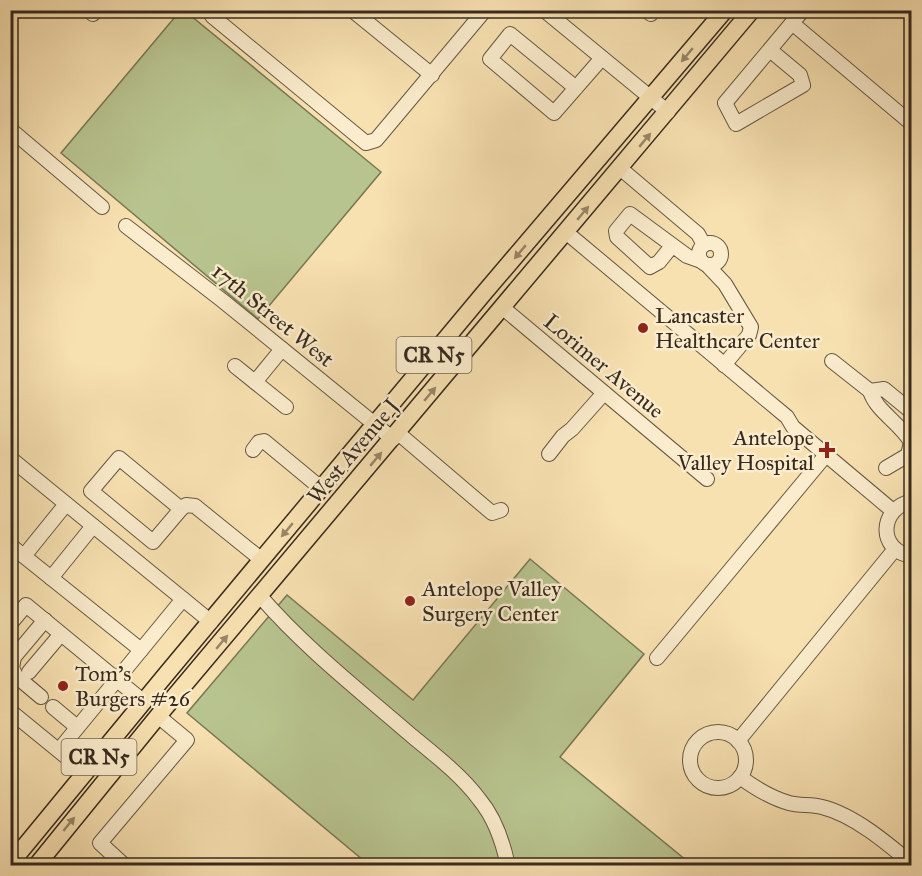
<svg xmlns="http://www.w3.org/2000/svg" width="922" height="876" font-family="'IM FELL Great Primer',serif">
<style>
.green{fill:#b8c48f;stroke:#787756;stroke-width:1.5}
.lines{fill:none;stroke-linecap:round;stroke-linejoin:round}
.minor-casing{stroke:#675843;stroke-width:16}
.major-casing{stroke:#372a1e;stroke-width:19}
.minor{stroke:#faeccc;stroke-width:14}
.major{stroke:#f8e1b1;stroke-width:16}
.oneway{fill:#988668}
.poi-dot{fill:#8f2418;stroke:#faeccc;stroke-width:2}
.labels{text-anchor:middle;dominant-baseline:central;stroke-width:5;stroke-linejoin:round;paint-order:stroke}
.shield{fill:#faeccc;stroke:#726452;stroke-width:1.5}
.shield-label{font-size:21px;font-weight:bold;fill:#372a1e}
.street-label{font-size:22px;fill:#372a1e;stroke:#faeccc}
.poi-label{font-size:22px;fill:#372a1e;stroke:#faeccc;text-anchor:start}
</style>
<rect width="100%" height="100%" fill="#f8e1b1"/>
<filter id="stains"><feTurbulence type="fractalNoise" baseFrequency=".00333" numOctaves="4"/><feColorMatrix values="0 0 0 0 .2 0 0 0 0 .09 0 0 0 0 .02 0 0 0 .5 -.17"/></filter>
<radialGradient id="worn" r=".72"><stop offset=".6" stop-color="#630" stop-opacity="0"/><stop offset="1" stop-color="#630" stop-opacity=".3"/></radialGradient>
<!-- green -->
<g class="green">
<polygon points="180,11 185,11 381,172 258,319 61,153"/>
<polygon points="530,559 644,654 560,757 692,865 369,865 187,713 287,595 413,700"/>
</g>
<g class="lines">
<defs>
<g id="minor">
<polyline points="88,10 93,14"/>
<polyline points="212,10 212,16 366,143 376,140 485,10"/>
<polyline points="352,10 432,75"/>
<polyline points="544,10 668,112"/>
<polyline points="646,10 651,14"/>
<polyline points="792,23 912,124"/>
<polyline points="770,50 800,75 803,85 736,124 725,103 792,23 803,10"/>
<polyline points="576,88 510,34 490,59 554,113 602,58"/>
<polyline points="10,129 102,207"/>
<polyline points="621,169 698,234 704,245"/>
<polyline points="126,226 223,301 393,439"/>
<polyline points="567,233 787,417 793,427 893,511"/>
<circle cx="710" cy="254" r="11"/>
<polyline points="672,246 659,262 650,267 617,237 616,231 630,214 687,256 701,261"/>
<polyline points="707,265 725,284 751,327 749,335 724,365"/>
<polyline points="503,308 707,479"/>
<polyline points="832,361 870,391 884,389 912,412"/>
<polyline points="235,366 286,407"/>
<polyline points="255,382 282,349"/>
<path d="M870,391c6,20 29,31 41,51l-3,13"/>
<polyline points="398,433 492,513 501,510"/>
<polyline points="253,450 259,442 264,441 322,489"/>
<polyline points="549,454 563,436 572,429 604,393"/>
<polyline points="10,458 183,599 59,750"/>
<polyline points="886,468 908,455 912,455"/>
<path d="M912,501c-33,7 -35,50 0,55"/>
<polyline points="181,509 119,458 91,491 153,542 181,509 186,505 195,506 262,560"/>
<polyline points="10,545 141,650"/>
<polyline points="24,556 66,504"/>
<polyline points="51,578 93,526"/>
<path d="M260,596c45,52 100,95 152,140 23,19 49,39 67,63 16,19 24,43 29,67"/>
<polyline points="183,599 211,622"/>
<polyline points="10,624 26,605 144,702"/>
<polyline points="657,658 826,455"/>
<polyline points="29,672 61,634"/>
<polyline points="41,697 16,676 12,668 14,657 45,620"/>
<polyline points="53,707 77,727"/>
<polyline points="10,711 86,773"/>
<circle cx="718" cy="760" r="28"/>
<polyline points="738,741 895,549"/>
<path d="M740,777c15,11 31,21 49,26 11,3 22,1 33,4 32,8 65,36 90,57"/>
<polyline points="125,866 100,843 187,740 158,716"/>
</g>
<g id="major">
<polyline points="10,864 163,678 484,293 725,10"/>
<polyline points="36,866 158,716 752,10"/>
</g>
</defs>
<!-- minor casing -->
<use href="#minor" class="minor-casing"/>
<!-- major casing -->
<use href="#major" class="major-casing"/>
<!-- minor -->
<use href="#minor" class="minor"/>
<!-- major -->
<use href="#major" class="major"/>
</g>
<!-- one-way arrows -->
<defs><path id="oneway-solid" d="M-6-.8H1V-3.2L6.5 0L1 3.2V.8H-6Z" transform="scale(1.5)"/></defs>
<g class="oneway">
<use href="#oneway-solid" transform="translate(687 55) rotate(130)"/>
<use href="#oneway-solid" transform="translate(645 140) rotate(-50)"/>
<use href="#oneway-solid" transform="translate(583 213) rotate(-50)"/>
<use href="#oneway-solid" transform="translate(520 252) rotate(130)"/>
<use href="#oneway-solid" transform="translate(430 394) rotate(-50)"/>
<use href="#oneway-solid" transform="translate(376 459) rotate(-50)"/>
<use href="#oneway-solid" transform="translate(287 530) rotate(130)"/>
<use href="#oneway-solid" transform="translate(222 642) rotate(-50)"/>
<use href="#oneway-solid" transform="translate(69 824) rotate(-51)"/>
</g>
<!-- markers -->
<g class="poi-dot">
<circle cx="643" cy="328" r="6"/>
<path d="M824 441h6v6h6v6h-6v6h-6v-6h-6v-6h6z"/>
<circle cx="410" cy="601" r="6"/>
<circle cx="63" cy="686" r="6"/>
</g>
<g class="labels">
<!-- shield labels -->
<g class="shield">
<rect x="396.5" y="337" width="75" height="36" rx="4.5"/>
<rect x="61.5" y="739" width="75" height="36" rx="4.5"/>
</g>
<g class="shield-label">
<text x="434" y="355">CR N5</text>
<text x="99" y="757">CR N5</text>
</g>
<!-- street labels -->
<g class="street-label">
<text transform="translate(273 315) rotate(39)">17th Street West</text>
<text transform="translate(604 366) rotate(40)">Lorimer Avenue</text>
<text transform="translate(353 451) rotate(-50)">West Avenue J</text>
</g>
<!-- poi labels -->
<g class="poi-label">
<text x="655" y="315">Lancaster<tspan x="655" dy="25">Healthcare Center</tspan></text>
<text x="814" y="437" text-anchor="end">Antelope<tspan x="814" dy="25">Valley Hospital</tspan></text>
<text x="422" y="588">Antelope Valley<tspan x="422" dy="25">Surgery Center</tspan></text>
<text x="75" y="673">Tom's<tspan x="75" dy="25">Burgers #26</tspan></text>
</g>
</g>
<!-- margin -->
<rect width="922" height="876" fill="none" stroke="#f8e1b1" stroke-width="36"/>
<rect x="12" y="12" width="898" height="852" fill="none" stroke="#372a1e" stroke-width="3"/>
<rect x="18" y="18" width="886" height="840" fill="none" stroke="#372a1e" stroke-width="1.5"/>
<rect width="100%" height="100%" filter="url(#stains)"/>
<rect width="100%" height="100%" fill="url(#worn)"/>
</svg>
